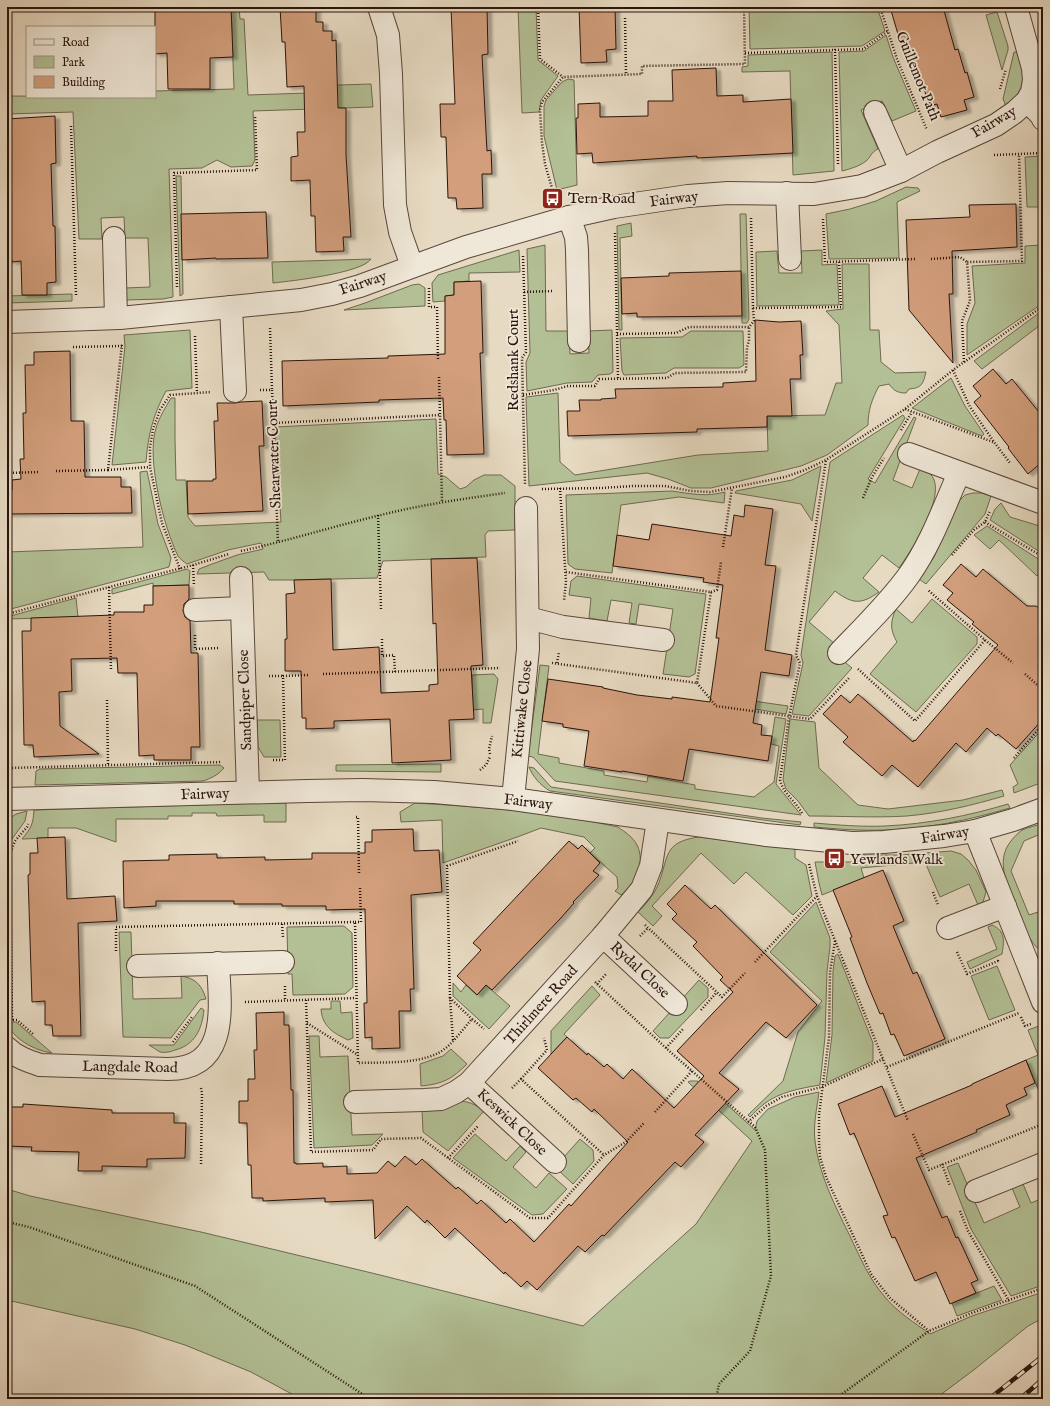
<svg xmlns="http://www.w3.org/2000/svg" width="1050" height="1406" font-family="'IM FELL English',serif">
<style>
.green{fill:#b3c095;stroke:#6e6a50}
.building{fill:#d29e7c;stroke:#2a140c;filter:url(#shadow)}
.lines{fill:none;stroke-linecap:round;stroke-linejoin:round}
.minor-casing{stroke:#59463a;stroke-width:24}
.path{stroke:#2a140c;stroke-width:2.5;stroke-dasharray:1 2;stroke-linecap:butt}
.minor{stroke:#efe7d7;stroke-width:22}
.rail-casing{stroke:#2a140c;stroke-width:4.5}
.rail{stroke:#efe7d7;stroke-width:3;stroke-dasharray:9;stroke-linecap:butt}
.labels{text-anchor:middle;dominant-baseline:central;stroke-width:3.5;stroke-linejoin:round;paint-order:stroke}
.street-label{font-size:15px;fill:#2a140c;stroke:#efe7d7}
.poi-label{font-size:15px;fill:#2a140c;stroke:#efe7d7;text-anchor:start}
</style>
<defs>
<filter id="shadow"><feDropShadow dx="4.5" dy="2.5" stdDeviation="1" flood-color="#0004"/></filter>
</defs>
<rect width="100%" height="100%" fill="#e7dac2"/>
<filter id="stains"><feTurbulence type="fractalNoise" baseFrequency=".005" numOctaves="4"/><feColorMatrix values="0 0 0 0 .2 0 0 0 0 .09 0 0 0 0 .02 0 0 0 .5 -.17"/></filter>
<radialGradient id="worn" r=".72"><stop offset=".6" stop-color="#630" stop-opacity="0"/><stop offset="1" stop-color="#630" stop-opacity=".3"/></radialGradient>
<!-- green -->
<g class="green">
<polygon points="231,7 239,7 240,19 244,19 248,95 309,93 308,86 371,84 373,107 253,111 255,160 252,166 231,167 217,160 202,168 169,169 173,297 163,299 125,300 125,288 150,287 148,238 125,238 124,217 101,218 102,239 79,239 73,112 7,114 7,96 155,97 155,91 234,89"/>
<polygon points="518,7 536,7 538,60 558,76 541,100 539,112 522,113"/>
<polygon points="749,7 877,7 885,31 862,46 750,49"/>
<polygon points="997,12 1008,46 1008,50 1002,70 986,15"/>
<path d="M886,35l7,22 23,54 -24,10 -10,-20 -21,9 17,39c-8,4 -6,7 -12,12 -6,5 -16,8 -24,10l-3,-119 25,-1z"/>
<polygon points="832,52 834,171 793,175 790,71 742,72 742,67 748,66 748,55"/>
<path d="M1014,52h4c7,22 9,39 -12,54l-3,-7z"/>
<polygon points="568,79 574,80 577,185 557,190 544,136 544,106 546,100 562,82"/>
<polygon points="1043,156 1043,207 1027,207 1025,157"/>
<polygon points="176,176 181,176 183,294 180,296"/>
<polygon points="906,187 918,188 920,191 897,202 899,258 829,259 826,214 850,209 876,201"/>
<polygon points="740,214 746,214 749,319 747,323 742,323"/>
<polygon points="631,223 632,236 620,238 622,330 619,330 617,226"/>
<polygon points="545,245 546,331 569,331 570,354 589,353 588,331 612,330 613,372 610,374 598,375 592,382 567,383 527,391 526,362 530,353 527,249"/>
<polygon points="1043,245 1043,303 967,355 967,324 975,303 972,266 1025,263 1025,246"/>
<polygon points="519,250 520,272 469,273 469,281 454,282 454,295 445,296 445,301 433,302 432,283 438,275"/>
<polygon points="822,250 822,265 837,264 839,305 757,306 756,252 777,251 779,273 802,273 801,251"/>
<path d="M371,259c-9,14 -79,22 -98,24l-1,-21z"/>
<path d="M842,264h27l1,66h9l2,32 14,11 31,-1c-3,12 -4,16 -17,17l-3,4c-8,0 -12,-2 -17,-9l-10,2c-7,13 -11,24 -11,39l-41,30 -26,11 -90,22h-20l-23,-9 -21,-6 -118,13 -3,-89 32,-4 2,69 15,13 123,-20 70,-4 -1,-35 58,-1 11,-32h6l-3,-58 -13,-14 17,-2z"/>
<polygon points="419,284 425,288 425,306 344,310 365,303 412,285"/>
<polygon points="72,294 72,301 7,303 7,296"/>
<polygon points="1043,310 1043,323 982,369 974,361"/>
<path d="M190,330l2,58 -26,3c-13,24 -18,44 -20,71l-34,3 13,-119 -1,-11z"/>
<polygon points="691,331 743,331 744,365 739,368 674,368 666,373 624,375 622,371 620,338 682,337"/>
<polygon points="951,378 965,406 984,434 982,436 912,408"/>
<path d="M171,398h4v41l1,41h10l2,37 7,9 86,-4 -6,-95 161,-8 2,55 8,3 14,12 6,-2 8,-7 10,-5h17l14,11v44l-27,1 -3,4 1,22 -103,4 -6,17 -83,2h-25l-5,-8 -67,2 2,-5 13,-5 25,-9 26,-6 -2,-6 -33,7 -41,14c-3,-2 -7,-5 -9,-8 -14,-28 -32,-98 -22,-128 3,-10 9,-20 15,-30z"/>
<path d="M903,415l2,3 -37,61 7,4 39,-66 2,1 -23,62 19,8 8,-19c40,8 -9,82 -21,99l-17,-13 -19,23 16,14c-18,13 -27,12 -44,-1l-26,31 26,22 5,14 12,10 -43,48 -17,-2 11,-51 -2,-8 29,-193z"/>
<polygon points="821,466 812,521 801,504 735,493 736,491 792,480"/>
<polygon points="147,471 158,524 171,558 169,567 7,610 7,552 143,547 140,472"/>
<path d="M672,491c20,3 34,6 53,1l-1,11 -45,-6 -58,8 -9,68 -37,-4 -7,-5 -2,-69z"/>
<polygon points="973,493 982,493 991,496 985,514 926,584 919,579 934,557 959,501 965,495"/>
<polygon points="1001,503 1010,517 1043,527 1043,554 990,520 995,509"/>
<polygon points="987,526 1043,562 1043,569 1037,576 999,540 990,549 974,535"/>
<polygon points="187,569 190,571 189,585 153,586 153,583 112,594 112,589"/>
<polygon points="577,576 706,594 695,674 689,677 663,674 673,609 639,604 636,624 629,623 632,603 611,600 607,621 589,618 591,598 569,595 571,581"/>
<polygon points="76,598 78,617 7,619 7,617"/>
<path d="M932,599l45,38v7l-61,68 -46,-38 27,-32c-7,-12 -7,-20 -1,-33l16,14z"/>
<polygon points="540,665 549,666 538,754 559,758 559,763 604,771 604,775 647,782 648,776 695,785 695,789 754,797 774,782 779,746 771,744 775,717 786,719 776,784 801,815 555,781 533,757 528,756"/>
<polygon points="494,674 498,679 491,723 483,723 483,709 473,710 472,675"/>
<polygon points="711,695 788,706 786,714 716,703"/>
<path d="M790,719l25,3 4,46 39,37 30,4 75,-9 39,-10 2,6c-31,9 -63,17 -97,20 -32,2 -66,0 -98,0l-11,-15 -12,-12 -3,-9z"/>
<polygon points="257,720 280,720 281,757 264,757 258,747"/>
<polygon points="1043,728 1043,782 1014,793 1013,787 1018,784 1010,765"/>
<polygon points="441,764 441,772 336,771 336,765"/>
<path d="M220,765l4,3c-6,7 -12,10 -21,13l-168,4 1,-14 4,-2z"/>
<path d="M529,767l5,1 17,19 211,31 39,4 -1,3 -250,-34c-10,-6 -17,-14 -21,-24z"/>
<path d="M262,803h24v19h-22v-7l-47,1 -1,-3h-24v3h-24v3h-52v23l-40,-14h-28v10l-26,1c9,-11 11,-14 12,-29z"/>
<path d="M415,803c68,4 137,9 203,24 7,5 15,10 19,18 9,18 -2,39 -16,50l-6,-4 3,-3 -1,-11 -27,-24 5,-5 -11,-11 -43,-9 -21,8 -77,27 -1,-43 -41,2 -1,-10z"/>
<path d="M1008,804l2,4c-41,12 -83,21 -126,22 -23,1 -47,-1 -70,-3v-4c24,2 47,4 71,3 42,-2 83,-10 123,-22z"/>
<polygon points="27,811 25,821 12,839 7,851 7,820 16,814"/>
<path d="M1043,823v10l-19,8 -13,30 18,44 9,-3 5,13v28c-15,-11 -20,-29 -26,-45 -8,-22 -23,-46 -6,-67 3,-4 7,-8 11,-11 7,-3 14,-4 21,-7z"/>
<path d="M699,837l96,12v9l11,7 6,31 -19,19 -47,-43 -12,12 -33,-31 -49,53 10,10 -9,10 -15,-14c8,-8 15,-16 20,-27 11,-27 4,-43 41,-48z"/>
<polygon points="951,851 961,854 968,860 976,870 986,892 983,902 978,905 969,884 940,897 925,862 861,868 864,878 822,895 819,883 815,862 857,862 856,855 901,855"/>
<path d="M816,902l14,36v9l-3,24 -2,66 -5,48c-18,3 -41,7 -56,19 -5,4 -9,8 -14,13l-2,-2 35,-34 15,-49 24,-31 -52,-49z"/>
<path d="M992,925c14,6 12,17 10,29l-32,15 -3,-7 30,-13 -9,-22z"/>
<polygon points="344,926 352,933 353,987 345,994 293,995 292,974 288,974 287,927"/>
<path d="M119,932h12l2,67 49,-1 -1,-22c14,2 21,9 25,23l-6,1 -29,38 -48,-1z"/>
<polygon points="838,954 873,1043 873,1061 826,1083 832,1035 833,971 835,956"/>
<polygon points="997,966 1015,1010 989,1020 971,976"/>
<polygon points="699,980 708,988 708,997 669,1038 660,1038 653,1031"/>
<polygon points="453,983 461,992 466,985 477,995 486,985 510,1006 489,1029 453,996"/>
<polygon points="592,986 600,995 564,1034 567,1037 551,1054 551,1031"/>
<path d="M331,1001h9l1,12 11,-1 1,26 -5,2c-15,-7 -26,-14 -27,-31h10z"/>
<path d="M201,1008l3,2c-2,19 -9,35 -29,40 -4,2 -10,3 -15,2 -4,-2 -7,-5 -11,-7h25z"/>
<path d="M7,1022h9l36,31c-16,-2 -40,-14 -45,-31z"/>
<polygon points="1039,1026 1043,1035 1043,1101 1026,1060 1038,1055 1028,1030"/>
<polygon points="309,1036 319,1036 320,1057 348,1056 352,1135 383,1134 372,1145 314,1148"/>
<path d="M451,1049l16,15c-15,15 -24,20 -46,22l-1,-22 23,-8z"/>
<path d="M690,1081h7l7,3 51,46 2,-9 11,-12 27,-12 24,-5c-2,16 -6,33 -4,49 4,33 19,63 34,93 11,23 20,45 36,63 12,15 30,26 45,37l42,-18 71,-24v26l-15,8 -53,43 -40,30h-634l-50,-27 -66,-27 -50,-16 -128,-29v-111l23,7 171,36 175,42 207,52 113,-102 56,-83 -64,-59z"/>
<path d="M457,1101c11,0 18,3 27,10l-36,40 -25,-19 -1,-23z"/>
<polygon points="475,1134 506,1161 520,1146 526,1152 513,1167 536,1188 549,1173 567,1189 543,1214 532,1215 453,1158"/>
<polygon points="580,1139 593,1150 594,1161 573,1184 555,1167"/>
<polygon points="958,1163 984,1223 1020,1207 1012,1188 1023,1184 1031,1203 1043,1198 1043,1285 1011,1296 971,1229 947,1167"/>
<polygon points="994,1286 1002,1300 957,1316 952,1303"/>
</g>
<!-- building -->
<g class="building">
<polygon points="155,7 231,7 233,57 210,58 210,89 168,89 167,53 155,54"/>
<polygon points="280,7 316,7 316,22 323,22 323,31 332,31 332,41 336,40 338,108 346,108 346,155 351,237 343,237 344,251 316,252 315,216 311,216 310,180 291,181 291,157 298,156 297,132 305,132 304,86 287,87 285,42 282,42"/>
<polygon points="451,7 487,7 488,54 482,55 487,151 491,150 492,174 482,174 483,208 457,209 456,198 448,198 446,137 441,137 440,104 455,104"/>
<polygon points="579,7 615,7 616,49 606,50 607,62 581,63"/>
<polygon points="890,7 943,7 955,50 958,49 965,73 967,72 974,97 964,100 967,110 941,117 937,104 929,106 923,85 920,86 913,62 911,62 905,40 900,41"/>
<polygon points="716,68 717,96 743,95 743,102 791,99 793,153 697,158 697,156 593,163 592,153 577,154 576,118 578,118 578,104 600,103 600,117 648,116 648,101 673,101 672,70"/>
<polygon points="55,116 56,163 51,164 53,226 55,226 56,282 47,283 47,295 22,295 21,261 12,262 12,260 7,260 7,119"/>
<polygon points="1016,204 1017,247 952,251 953,294 949,294 953,363 909,310 906,220 970,217 969,205"/>
<polygon points="266,212 268,258 216,259 216,258 182,260 181,214"/>
<polygon points="741,271 742,316 637,317 637,313 622,314 621,278 669,276 669,273"/>
<polygon points="481,281 483,353 480,353 484,454 447,455 446,420 444,420 443,398 379,400 379,402 283,406 282,361 388,358 388,356 445,354 445,296 454,295 454,282"/>
<polygon points="755,320 779,322 801,321 803,355 800,355 801,379 790,379 792,416 767,416 767,427 697,429 697,432 568,436 567,411 580,411 579,400 601,400 601,399 616,398 615,389 723,387 723,383 756,381"/>
<polygon points="70,351 71,421 84,421 85,477 121,477 121,487 131,487 132,513 7,514 7,490 12,490 12,480 21,479 20,459 24,459 23,413 26,413 25,365 34,365 34,352"/>
<polygon points="993,369 1006,384 1012,379 1043,417 1043,461 1028,474 1008,448 1009,447 974,402 981,396 973,386"/>
<polygon points="262,401 264,446 259,446 263,511 188,514 187,481 213,481 213,479 216,479 214,421 218,421 217,403 235,403 241,402"/>
<polygon points="745,505 773,509 765,565 776,566 765,650 792,655 789,676 761,672 753,723 762,725 761,735 772,736 768,761 689,749 683,781 622,771 622,772 584,766 589,731 563,727 563,724 542,721 548,679 603,687 603,688 637,695 672,699 672,697 710,702 715,667 719,638 716,638 723,585 703,582 704,578 613,566 617,535 649,540 652,524 731,536 734,515 744,517"/>
<polygon points="477,558 483,665 471,666 474,719 449,720 451,760 392,763 390,719 334,721 334,728 306,729 306,718 302,718 301,671 285,671 285,639 287,639 286,594 295,593 294,580 331,579 333,650 379,647 381,693 429,691 429,685 438,684 436,623 433,624 431,559"/>
<polygon points="961,564 976,577 983,569 1027,606 1036,606 1043,611 1043,719 1016,749 998,734 996,736 987,728 966,752 956,743 918,787 892,765 882,776 843,742 848,737 823,714 841,695 850,703 858,694 913,742 914,740 915,741 998,645 972,624 974,622 947,600 953,593 943,585"/>
<polygon points="189,585 189,599 184,604 183,611 185,617 190,621 191,653 198,653 200,747 191,747 191,760 154,760 154,755 139,756 137,673 118,673 117,658 71,659 72,691 59,692 60,726 99,754 34,757 33,745 24,745 22,631 31,631 31,618 114,615 114,612 144,612 144,605 153,605 153,586"/>
<polygon points="413,829 414,851 439,850 442,892 411,895 414,989 410,989 411,1011 399,1011 400,1048 372,1049 372,1037 365,1038 364,1003 367,1003 365,909 326,910 326,906 282,906 282,904 234,904 234,901 156,901 156,906 124,908 123,861 169,860 169,855 217,854 217,858 265,857 265,860 312,859 312,853 365,853 365,842 372,842 372,830"/>
<polygon points="65,837 67,899 115,896 117,921 78,923 81,1036 53,1036 52,1025 45,1025 45,1001 32,1002 28,875 30,874 30,853 38,853 37,838"/>
<polygon points="569,841 578,849 582,845 600,863 593,871 599,875 573,902 574,903 560,919 492,990 486,985 477,995 457,976 481,950 473,943"/>
<polygon points="883,870 904,921 893,926 913,974 917,972 945,1039 904,1056 894,1034 891,1035 883,1013 880,1014 867,983 850,938 852,937 833,890"/>
<polygon points="685,885 711,909 715,905 817,1005 786,1038 766,1022 719,1073 739,1089 695,1135 704,1142 681,1167 675,1162 604,1236 602,1235 585,1252 578,1246 537,1290 527,1281 521,1287 505,1272 504,1274 455,1228 445,1238 427,1220 425,1223 407,1206 375,1239 373,1200 325,1202 325,1198 263,1201 263,1198 252,1198 251,1165 248,1165 247,1123 239,1123 239,1101 248,1101 248,1079 255,1079 254,1050 257,1050 256,1013 284,1012 284,1025 289,1025 291,1090 293,1090 294,1163 296,1163 296,1164 323,1163 323,1167 347,1166 347,1174 377,1173 388,1161 395,1167 405,1156 416,1165 422,1159 456,1189 458,1187 477,1204 481,1200 506,1223 510,1219 534,1242 569,1204 571,1206 628,1142 594,1109 592,1112 576,1098 573,1100 538,1068 567,1037 587,1055 588,1053 604,1067 607,1064 623,1079 632,1069 674,1108 704,1076 677,1051 733,992 720,980 723,977 693,946 697,942 672,919 677,914 667,904"/>
<polygon points="1026,1060 1035,1083 1024,1088 1027,1095 1006,1105 1010,1115 976,1130 977,1132 916,1158 942,1218 947,1216 956,1238 958,1237 978,1280 971,1283 976,1293 950,1304 936,1272 915,1281 895,1237 892,1238 883,1216 888,1215 854,1133 850,1135 838,1104 882,1086 895,1117 972,1085 972,1084"/>
<polygon points="23,1104 112,1110 112,1113 174,1113 174,1123 186,1123 185,1158 147,1159 147,1167 102,1166 102,1171 78,1171 79,1152 31,1151 32,1147 8,1146 7,1107 23,1107"/>
</g>
<g class="lines">
<defs>
<g id="minor">
<polyline points="379,7 388,35 391,74 395,205 400,232 412,266"/>
<polyline points="1027,101 1041,115 1043,119"/>
<polyline points="875,112 901,171"/>
<polyline points="787,193 790,259"/>
<polyline points="569,217 576,237 577,250 579,341"/>
<polyline points="114,238 116,318"/>
<polyline points="231,307 235,391"/>
<polyline points="7,322 120,318 301,300 332,294 360,286 466,247 569,217 614,207 688,196 728,193 814,194 862,186 901,171 937,152 996,125 1015,112 1027,101 1032,92 1034,80 1033,68 1016,7"/>
<polyline points="909,454 1043,503"/>
<polyline points="241,578 248,792"/>
<polyline points="195,610 242,608"/>
<polyline points="528,618 563,627 663,640"/>
<path d="M839,653c24,-25 50,-50 70,-78 22,-31 35,-68 50,-102"/>
<polyline points="7,799 307,791 363,790 434,792 513,799 766,835 852,843 884,842 944,836 975,831 1013,820 1043,809"/>
<polyline points="513,799 528,649 526,508"/>
<polyline points="975,831 1043,1002"/>
<polyline points="948,928 1005,906"/>
<polyline points="603,936 676,1004"/>
<polyline points="138,966 283,962"/>
<path d="M7,1048c9,9 21,13 33,17l128,4c62,0 52,-63 50,-106"/>
<polyline points="469,1083 555,1162"/>
<polyline points="355,1102 424,1100 441,1099 456,1092 469,1083 603,936 642,889 651,866 658,820"/>
<polyline points="976,1191 1043,1164"/>
</g>
</defs>
<!-- minor casing -->
<use href="#minor" class="minor-casing"/>
<!-- path -->
<g class="path">
<polyline points="538,7 540,59 563,77"/>
<polyline points="880,7 897,59 927,130"/>
<polyline points="625,18 626,74"/>
<polyline points="745,53 835,50"/>
<polyline points="1000,89 1006,69"/>
<polyline points="71,126 76,295"/>
<polyline points="994,155 1043,153"/>
<polyline points="838,164 835,50 863,49 888,31"/>
<polyline points="554,195 545,164 542,143 540,110 542,102 563,77 642,74 642,66 745,64 744,7"/>
<polyline points="751,218 753,308 841,307 839,261"/>
<polyline points="823,219 825,262 915,259"/>
<polyline points="615,233 618,379"/>
<polyline points="523,256 526,352 522,358 525,484"/>
<polyline points="931,259 960,257 967,262"/>
<polyline points="177,287 174,173 257,170 255,115"/>
<polyline points="429,288 429,307 437,307 438,361"/>
<polyline points="524,292 553,291"/>
<polyline points="270,328 272,390"/>
<polyline points="617,334 676,333 689,327 749,327 754,321 753,308"/>
<polyline points="195,336 197,393"/>
<polyline points="73,347 122,346"/>
<polyline points="7,353 12,347"/>
<polyline points="964,362 962,321 970,301 967,262 1022,261 1019,154"/>
<polyline points="953,370 970,407 994,442 1010,463"/>
<polyline points="439,377 440,415"/>
<polyline points="260,390 272,390 278,543"/>
<polyline points="523,395 554,390 568,386 595,386 599,379 667,378 675,373 746,372 747,347 749,341 749,327"/>
<polyline points="905,409 993,442"/>
<polyline points="273,423 440,415 442,502"/>
<polyline points="901,430 912,412"/>
<polyline points="108,470 150,467"/>
<polyline points="56,471 108,470 122,344"/>
<polyline points="7,473 40,472"/>
<polyline points="560,488 566,582 564,601"/>
<polyline points="542,489 601,488 633,486 665,486 691,491 710,492 785,477 805,470 826,460 905,409 953,370 1043,306"/>
<polyline points="863,498 872,477 884,458"/>
<polyline points="378,515 381,609"/>
<polyline points="985,522 1043,557"/>
<polyline points="723,547 732,488"/>
<path d="M241,551c46,-10 90,-24 136,-35 42,-11 85,-17 128,-23"/>
<polyline points="952,555 974,530 985,522 990,511"/>
<polyline points="193,565 194,586"/>
<polyline points="180,569 162,523 150,467 150,447 153,429 160,410 170,395 211,392"/>
<polyline points="109,587 111,671"/>
<polyline points="711,592 717,590 721,562"/>
<polyline points="7,614 193,565 229,554"/>
<polyline points="195,635 195,649 219,648"/>
<polyline points="382,639 382,656 394,655 395,672"/>
<polyline points="985,640 1013,663"/>
<polyline points="552,663 697,683 711,592 566,572"/>
<polyline points="557,663 559,652"/>
<polyline points="858,669 915,721 985,640 928,590"/>
<polyline points="323,674 500,668"/>
<polyline points="1025,674 1043,690"/>
<polyline points="269,676 283,676"/>
<polyline points="697,683 716,706 810,719 850,677"/>
<polyline points="107,700 108,765"/>
<polyline points="490,754 489,749 492,736"/>
<polyline points="1014,758 1043,724"/>
<polyline points="273,760 285,760 283,676 308,675"/>
<polyline points="7,766 9,768 222,762"/>
<polyline points="480,770 486,765 490,757"/>
<path d="M802,813c-7,-12 -19,-20 -22,-33l9,-63 11,-54 -4,-8 30,-195"/>
<polyline points="356,817 358,817 359,873"/>
<polyline points="809,864 817,896 908,1121"/>
<polyline points="933,892 938,905"/>
<polyline points="355,922 361,922 360,888"/>
<polyline points="282,924 283,937"/>
<polyline points="645,925 722,997 745,973"/>
<polyline points="640,936 648,928"/>
<polyline points="835,941 830,972 829,1037 819,1115 819,1141 820,1157 826,1177 871,1274 890,1298 929,1331"/>
<path d="M116,951v-24l239,-5 3,141c27,-1 69,2 89,-16 9,-8 17,-19 25,-28l12,10"/>
<polyline points="957,952 967,974 998,961 998,962"/>
<polyline points="755,962 817,896"/>
<polyline points="595,982 666,1048 755,1127 765,1150 771,1276 750,1351 719,1384 716,1399"/>
<polyline points="597,984 606,974"/>
<polyline points="285,986 285,1001"/>
<polyline points="450,998 447,866 518,841"/>
<polyline points="306,1000 311,1152 373,1150 381,1139 421,1138 530,1218 548,1218 604,1155 626,1142 644,1123"/>
<polyline points="245,1002 356,998"/>
<polyline points="701,1010 717,992"/>
<polyline points="1021,1017 1025,1026 1031,1024"/>
<polyline points="7,1020 17,1020 33,1034"/>
<polyline points="12,1020 10,854 15,841 27,827 28,824"/>
<polyline points="307,1023 358,1055"/>
<polyline points="453,1040 450,998 472,1019"/>
<polyline points="173,1042 192,1017"/>
<polyline points="666,1048 683,1029"/>
<polyline points="887,1067 1019,1013"/>
<polyline points="521,1079 547,1050 544,1038"/>
<polyline points="201,1088 202,1093 201,1164"/>
<polyline points="512,1088 521,1079 604,1155"/>
<polyline points="655,1112 692,1071"/>
<polyline points="748,1122 766,1106 782,1097 822,1087 883,1059"/>
<polyline points="913,1134 929,1170 1043,1124"/>
<polyline points="448,1158 478,1126"/>
<polyline points="942,1164 950,1186"/>
<polyline points="960,1211 968,1231 1009,1301"/>
<polyline points="7,1222 29,1227 195,1286 370,1399"/>
<polyline points="835,1399 929,1331 972,1313 1043,1288"/>
</g>
<!-- minor -->
<use href="#minor" class="minor"/>
<defs>
<g id="rail">
<polyline points="989,1399 1043,1356"/>
<polyline points="1020,1399 1043,1379"/>
</g>
</defs>
<!-- rail casing -->
<use href="#rail" class="rail-casing"/>
<!-- rail -->
<use href="#rail" class="rail"/>
</g>
<!-- icons -->
<defs>
<symbol id="bus-square" viewBox="-11 -11 22 22"><rect x="-9" y="-9" width="18" height="18" rx="4" fill="#8f2418" stroke="#efe7d7"/><path d="M-5-6H5V4H4V6H2V4H-2V6H-4V4H-5ZM-3.5-4V0h7V-4ZM-3.5 1.2v1.5H-2V1.2ZM2 1.2v1.5H3.5V1.2Z" fill="#fff"/></symbol>
</defs>
<g fill-rule="evenodd">
<use href="#bus-square" x="540" y="186" width="25" height="25"/>
<use href="#bus-square" x="822" y="846" width="25" height="25"/>
</g>
<g class="labels">
<!-- street labels -->
<g class="street-label">
<text transform="translate(918 76) rotate(68)">Guillemot Path</text>
<text transform="translate(994 122) rotate(-30)">Fairway</text>
<text transform="translate(674 199) rotate(-7)">Fairway</text>
<text transform="translate(363 283) rotate(-18)">Fairway</text>
<text transform="translate(513 360) rotate(-90)">Redshank Court</text>
<text transform="translate(274 454) rotate(-92)">Shearwater Court</text>
<text transform="translate(245 700) rotate(-92)">Sandpiper Close</text>
<text transform="translate(522 709) rotate(-84)">Kittiwake Close</text>
<text transform="translate(205 794) rotate(-2)">Fairway</text>
<text transform="translate(528 802) rotate(7)">Fairway</text>
<text transform="translate(945 835) rotate(-9)">Fairway</text>
<text transform="translate(640 970) rotate(43)">Rydal Close</text>
<text transform="translate(541 1005) rotate(-48)">Thirlmere Road</text>
<text transform="translate(130 1067) rotate(1)">Langdale Road</text>
<text transform="translate(512 1122) rotate(43)">Keswick Close</text>
</g>
<!-- poi labels -->
<g class="poi-label">
<text x="568" y="198">Tern Road</text>
<text x="850" y="859">Yewlands Walk</text>
</g>
</g>
<!-- margin -->
<rect width="1050" height="1406" fill="none" stroke="#e7dac2" stroke-width="24"/>
<rect x="8" y="8" width="1034" height="1390" fill="none" stroke="#2a140c" stroke-width="2"/>
<rect x="12" y="12" width="1026" height="1382" fill="none" stroke="#2a140c"/>
<!-- legend -->
<rect x="26" y="26" width="130" height="72" fill="#efe7d7" stroke="#a09386"/>
<rect x="34" y="39" width="20" height="6" fill="#efe7d7" stroke="#a09386"/>
<text x="62" y="46" font-size="12" fill="#2a140c">Road</text>
<rect x="34" y="56" width="20" height="12" fill="#b3c095" stroke="#a09386"/>
<text x="62" y="66" font-size="12" fill="#2a140c">Park</text>
<rect x="34" y="76" width="20" height="12" fill="#d29e7c" stroke="#a09386"/>
<text x="62" y="86" font-size="12" fill="#2a140c">Building</text>
<rect width="100%" height="100%" filter="url(#stains)"/>
<rect width="100%" height="100%" fill="url(#worn)"/>
</svg>
